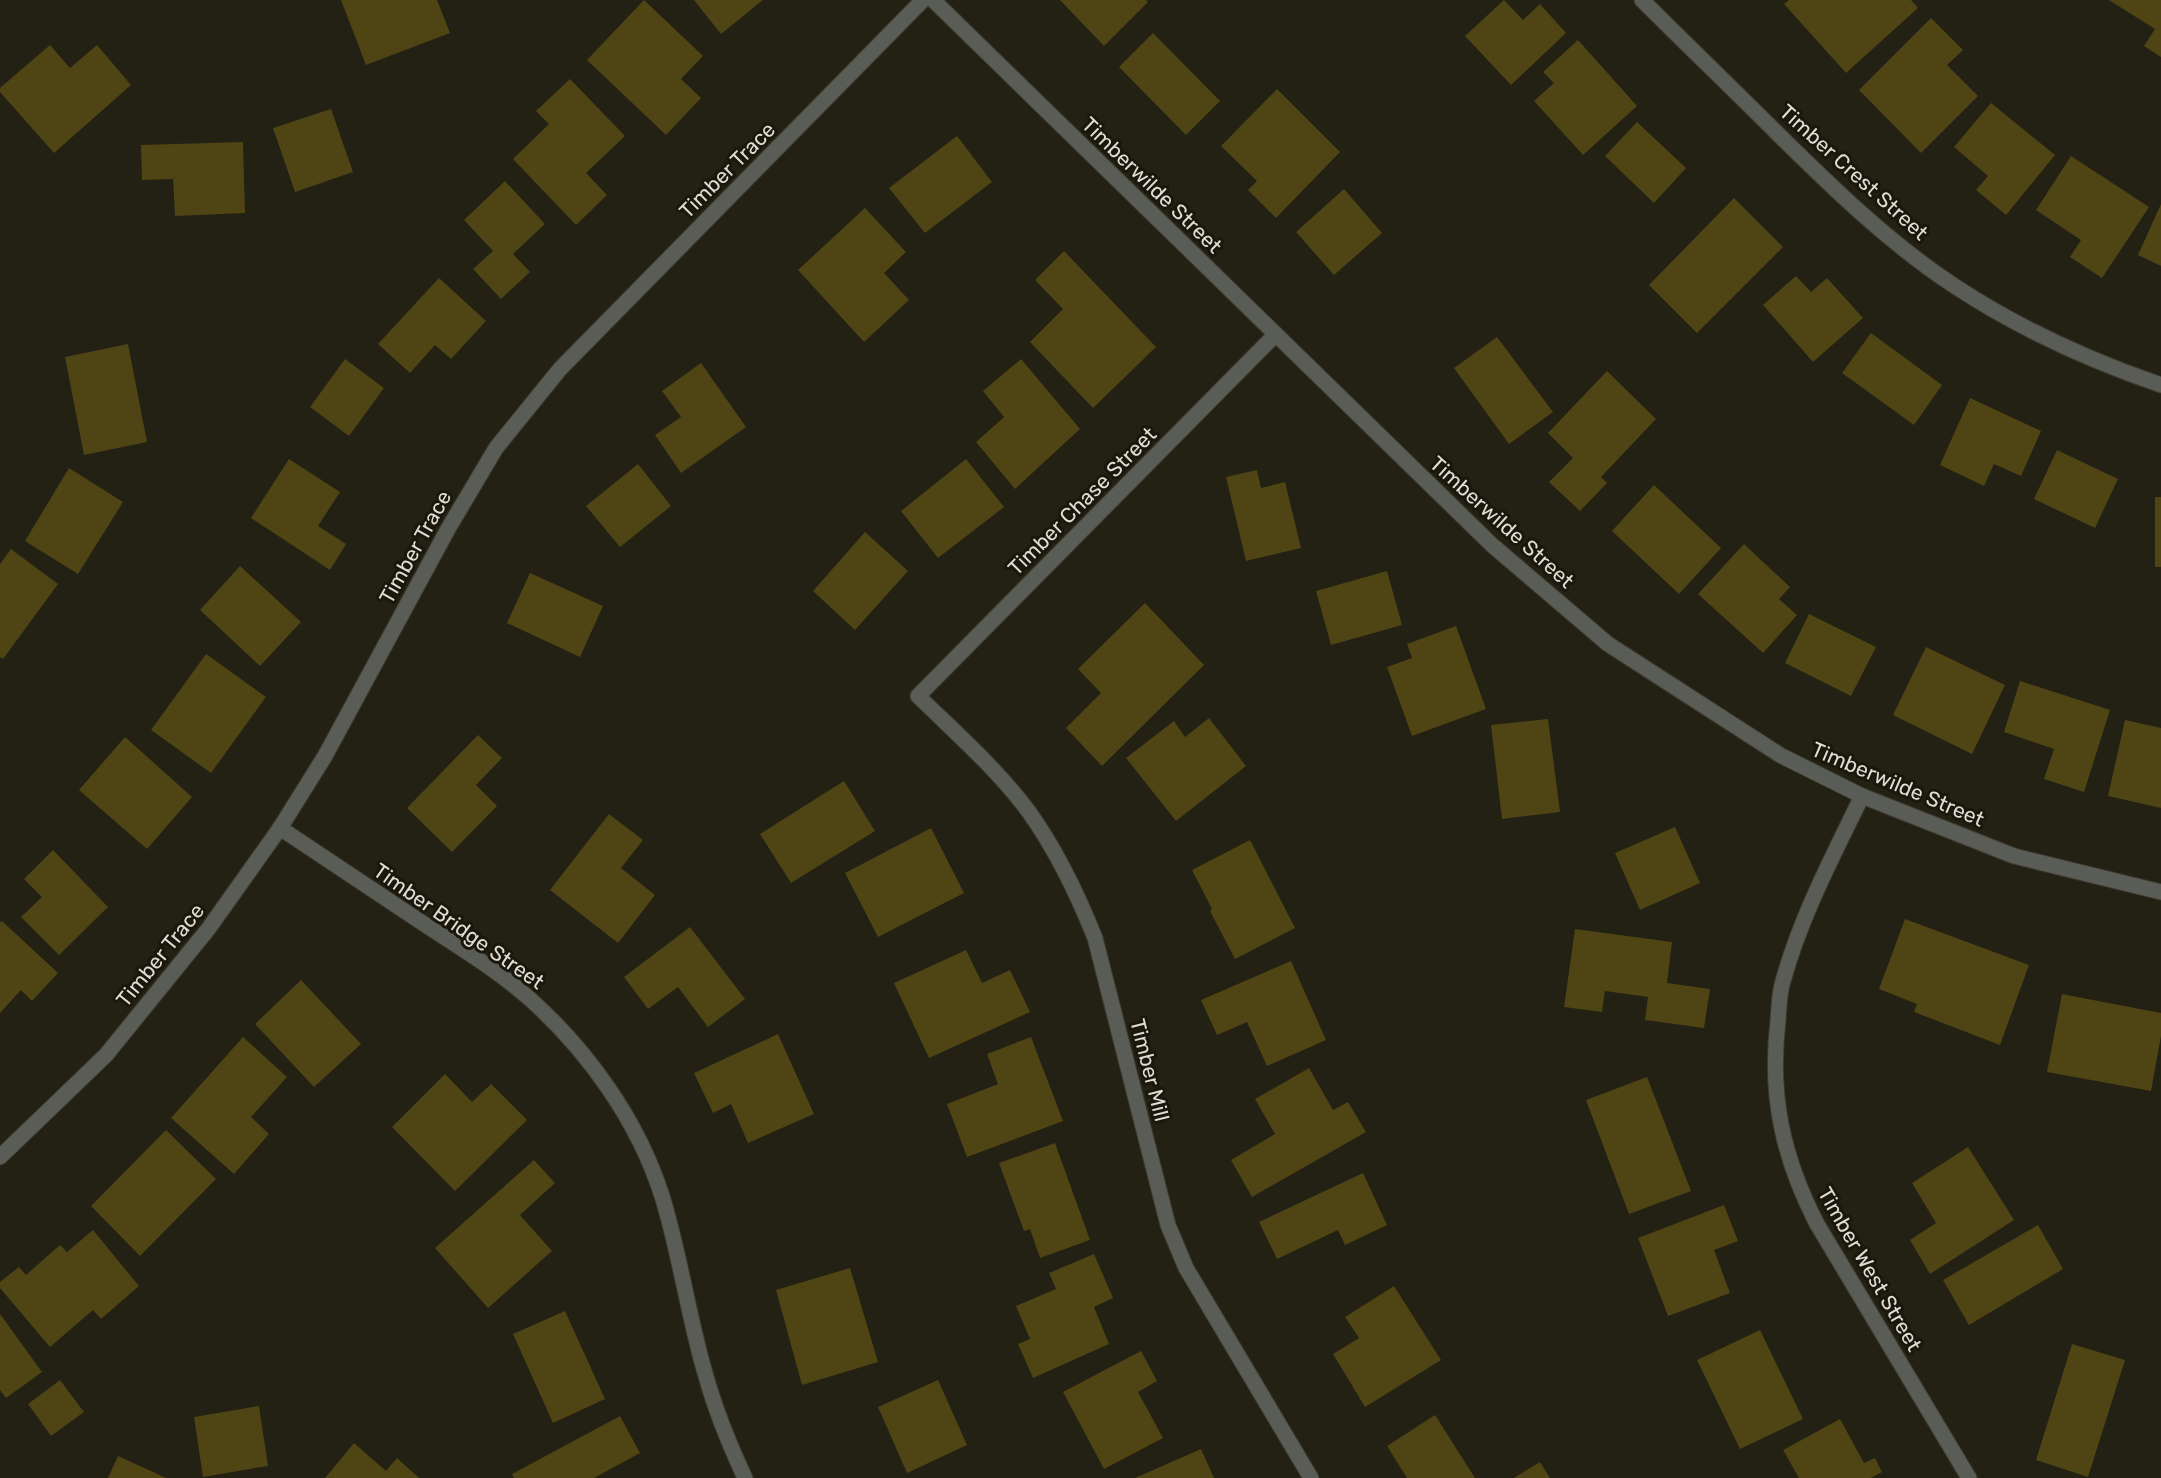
<svg xmlns="http://www.w3.org/2000/svg" width="2161" height="1478" font-family="Rubik,sans-serif">
<style>
.building{fill:#4e4414}
.lines{fill:none;stroke-linecap:round;stroke-linejoin:round}
.minor-casing{stroke:#3d3a2f;stroke-width:17}
.tertiary-casing{stroke:#3d3a2f;stroke-width:17}
.minor{stroke:#5a5d56;stroke-width:15}
.tertiary{stroke:#5a5d56;stroke-width:15}
.labels{text-anchor:middle;dominant-baseline:central;stroke-width:6;stroke-linejoin:round;paint-order:stroke}
.street-label{font-size:21px;fill:#dfddd5;stroke:#1a170b}
</style>
<rect width="100%" height="100%" fill="#232014"/>
<!-- building -->
<g class="building">
<polygon points="341,0 437,0 450,33 366,65"/>
<polygon points="644,0 703,56 681,79 701,98 666,135 587,60"/>
<polygon points="694,0 763,0 721,34"/>
<polygon points="1060,0 1146,0 1148,2 1104,46"/>
<polygon points="1504,0 1523,20 1540,4 1566,33 1511,85 1465,36"/>
<polygon points="1789,0 1911,0 1918,8 1846,73 1784,4"/>
<polygon points="2109,0 2161,0 2161,57 2144,46 2155,29"/>
<polygon points="1931,18 1963,50 1947,65 1978,96 1921,153 1859,90"/>
<polygon points="1153,33 1220,101 1186,135 1119,67"/>
<polygon points="1578,40 1637,106 1583,155 1534,101 1554,83 1543,72"/>
<polygon points="50,45 70,68 97,45 131,85 54,153 0,92 0,88"/>
<polygon points="570,79 625,136 586,173 607,195 576,225 513,159 549,124 536,111"/>
<polygon points="1277,89 1340,152 1276,218 1248,190 1257,181 1221,146"/>
<polygon points="1991,103 2055,155 2006,215 1976,190 1988,176 1954,147"/>
<polygon points="331,109 353,172 295,192 273,128"/>
<polygon points="1637,122 1686,168 1654,203 1605,156"/>
<polygon points="957,136 992,182 925,233 889,188"/>
<polygon points="243,142 245,213 175,216 173,179 142,180 141,145"/>
<polygon points="2071,156 2149,207 2102,278 2070,257 2081,240 2036,210"/>
<polygon points="505,181 545,224 513,254 530,272 501,299 473,269 493,251 464,220"/>
<polygon points="1344,189 1382,233 1334,275 1296,232"/>
<polygon points="1734,198 1783,247 1697,333 1649,285"/>
<polygon points="2161,204 2161,266 2138,255"/>
<polygon points="865,208 906,252 884,273 909,300 864,342 798,270"/>
<polygon points="1064,251 1156,347 1093,408 1030,342 1063,309 1035,280"/>
<polygon points="1796,276 1811,292 1827,278 1863,318 1813,362 1763,305"/>
<polygon points="439,278 486,321 451,359 435,345 410,373 378,344"/>
<polygon points="1871,333 1942,385 1914,425 1842,373"/>
<polygon points="1497,337 1553,412 1509,444 1454,368"/>
<polygon points="128,344 147,442 84,455 65,357"/>
<polygon points="345,359 384,388 349,436 310,407"/>
<polygon points="1021,359 1080,429 1015,489 976,442 1004,417 983,391"/>
<polygon points="701,363 746,427 681,473 655,435 681,417 662,391"/>
<polygon points="1607,371 1656,419 1601,477 1607,483 1580,511 1549,482 1573,458 1548,433"/>
<polygon points="1970,398 2041,431 2021,476 1994,464 1984,486 1940,465"/>
<polygon points="2057,450 2118,479 2095,528 2034,499"/>
<polygon points="289,459 340,492 318,526 346,544 330,570 251,518"/>
<polygon points="966,459 1004,507 938,558 901,511"/>
<polygon points="638,464 671,506 620,547 586,506"/>
<polygon points="69,468 123,502 78,574 25,541"/>
<polygon points="1257,470 1261,488 1285,482 1301,548 1246,561 1226,477"/>
<polygon points="1654,485 1721,548 1679,594 1612,531"/>
<rect x="2155" y="497" width="6" height="70"/>
<polygon points="865,532 908,571 855,630 813,591"/>
<polygon points="1744,544 1790,587 1779,599 1797,615 1763,653 1698,594"/>
<polygon points="11,549 58,584 3,659 0,657 0,564"/>
<polygon points="240,566 301,622 260,666 200,610"/>
<polygon points="1387,571 1402,625 1331,645 1316,591"/>
<polygon points="530,573 603,606 580,657 507,623"/>
<polygon points="1145,603 1204,665 1102,766 1066,728 1101,693 1078,669"/>
<polygon points="1809,614 1876,647 1851,696 1785,663"/>
<polygon points="1456,626 1486,709 1412,736 1387,667 1412,658 1407,644"/>
<polygon points="1926,647 2005,685 1972,754 1893,715"/>
<polygon points="206,654 266,697 211,773 151,730"/>
<polygon points="2020,681 2110,710 2084,792 2044,779 2054,749 2004,732"/>
<polygon points="1209,718 1246,766 1176,821 1126,758 1174,721 1185,737"/>
<polygon points="1548,719 1560,812 1502,819 1491,725"/>
<polygon points="2125,720 2161,728 2161,808 2108,796"/>
<polygon points="478,735 502,758 476,785 497,806 452,852 407,808"/>
<polygon points="125,737 192,797 147,849 79,790"/>
<polygon points="844,781 875,831 791,883 760,834"/>
<polygon points="609,814 643,840 621,868 655,895 618,943 550,890"/>
<polygon points="1675,827 1700,883 1640,910 1615,853"/>
<polygon points="931,828 964,893 878,937 845,873"/>
<polygon points="1250,840 1295,928 1235,959 1210,911 1212,909 1192,870"/>
<polygon points="53,850 108,907 59,955 21,917 42,897 24,879"/>
<polygon points="1905,919 2029,965 2000,1045 1914,1012 1917,1004 1879,989"/>
<polygon points="2,921 58,973 32,1001 21,990 0,1013 0,923"/>
<polygon points="690,927 745,999 708,1027 678,987 648,1009 624,977"/>
<polygon points="1575,929 1672,942 1667,983 1710,989 1704,1028 1645,1020 1648,997 1605,991 1602,1012 1564,1007"/>
<polygon points="966,950 982,983 1010,970 1030,1012 929,1058 894,983"/>
<polygon points="1291,961 1326,1040 1267,1066 1247,1022 1217,1035 1201,1000"/>
<polygon points="301,980 361,1044 314,1087 255,1024"/>
<polygon points="2062,994 2161,1013 2161,1036 2151,1091 2047,1072"/>
<polygon points="778,1034 814,1114 748,1143 731,1104 713,1113 694,1073"/>
<polygon points="243,1037 287,1077 251,1117 269,1134 234,1174 171,1118"/>
<polygon points="1031,1037 1063,1121 967,1157 947,1104 998,1084 987,1054"/>
<polygon points="1309,1068 1333,1110 1348,1102 1366,1132 1252,1197 1231,1160 1275,1134 1255,1099"/>
<polygon points="445,1074 472,1102 491,1084 527,1120 455,1191 392,1127"/>
<polygon points="1647,1077 1691,1191 1629,1214 1586,1100"/>
<polygon points="166,1130 216,1179 140,1256 91,1206"/>
<polygon points="1055,1143 1090,1240 1040,1258 1030,1229 1024,1231 999,1163"/>
<polygon points="1968,1147 2014,1220 1930,1274 1910,1240 1936,1223 1912,1183"/>
<polygon points="534,1160 555,1183 520,1215 552,1251 488,1308 435,1248"/>
<polygon points="1363,1173 1387,1225 1345,1245 1338,1230 1277,1259 1259,1222"/>
<polygon points="1724,1205 1738,1241 1714,1250 1730,1293 1668,1316 1638,1238"/>
<polygon points="2038,1225 2063,1269 1969,1325 1943,1280"/>
<polygon points="93,1230 139,1286 101,1319 93,1310 50,1347 0,1288 0,1282 19,1267 26,1275 60,1245 67,1252"/>
<polygon points="1094,1254 1113,1298 1094,1307 1109,1344 1033,1378 1018,1344 1030,1339 1016,1306 1056,1289 1049,1273"/>
<polygon points="850,1268 878,1362 802,1385 776,1290"/>
<polygon points="1394,1286 1441,1360 1365,1407 1333,1354 1359,1338 1345,1317"/>
<polygon points="565,1311 605,1399 553,1423 513,1334"/>
<polygon points="0,1314 42,1372 6,1398 0,1390"/>
<polygon points="1760,1330 1803,1419 1740,1449 1697,1360"/>
<polygon points="2072,1344 2125,1360 2088,1477 2036,1460"/>
<polygon points="1141,1351 1157,1381 1138,1392 1163,1438 1104,1469 1063,1392"/>
<polygon points="60,1380 84,1412 51,1436 28,1404"/>
<polygon points="938,1380 967,1445 907,1473 878,1407"/>
<polygon points="259,1406 268,1466 203,1477 194,1417"/>
<polygon points="1435,1415 1475,1478 1407,1478 1387,1446"/>
<polygon points="620,1416 640,1453 594,1478 514,1478 512,1474"/>
<polygon points="1840,1419 1864,1463 1875,1458 1882,1472 1871,1478 1799,1478 1783,1450"/>
<polygon points="354,1443 386,1471 397,1458 419,1478 325,1478"/>
<polygon points="1201,1449 1214,1478 1135,1478"/>
<polygon points="118,1456 166,1478 108,1478"/>
<polygon points="1540,1462 1550,1478 1514,1478"/>
</g>
<g class="lines">
<defs>
<g id="minor">
<path d="M1642,0c45,45 91,89 136,134 55,54 110,108 175,151 65,43 135,75 208,100"/>
<path d="M1275,335l-357,361c38,37 79,73 111,116 28,39 48,81 66,126l73,287 18,43 125,210"/>
<path d="M1862,796c-29,60 -61,120 -79,185 -4,12 -4,27 -5,40 -9,75 5,137 39,203l152,254"/>
<path d="M280,828c45,30 90,60 135,90 39,26 80,50 115,81 59,53 108,122 132,197 18,58 26,119 43,177 10,36 24,71 40,105"/>
</g>
<g id="tertiary">
<polyline points="933,0 1492,545 1608,644 1780,755 1862,796 2014,856 2161,892"/>
<polyline points="0,1157 106,1055 209,928 280,828 325,756 448,529 496,448 560,369 923,0"/>
</g>
</defs>
<!-- minor casing -->
<use href="#minor" class="minor-casing"/>
<!-- tertiary casing -->
<use href="#tertiary" class="tertiary-casing"/>
<!-- minor -->
<use href="#minor" class="minor"/>
<!-- tertiary -->
<use href="#tertiary" class="tertiary"/>
</g>
<g class="labels">
<!-- street labels -->
<g class="street-label">
<text transform="translate(727 170) rotate(-45)">Timber Trace</text>
<text transform="translate(1854 172) rotate(42)">Timber Crest Street</text>
<text transform="translate(1152 185) rotate(44)">Timberwilde Street</text>
<text transform="translate(1082 501) rotate(-45)">Timber Chase Street</text>
<text transform="translate(1502 522) rotate(42)">Timberwilde Street</text>
<text transform="translate(415 547) rotate(-61)">Timber Trace</text>
<text transform="translate(1898 784) rotate(23)">Timberwilde Street</text>
<text transform="translate(459 926) rotate(35)">Timber Bridge Street</text>
<text transform="translate(160 955) rotate(-51)">Timber Trace</text>
<text transform="translate(1150 1070) rotate(76)">Timber Mill</text>
<text transform="translate(1870 1269) rotate(60)">Timber West Street</text>
</g>
</g>
</svg>
